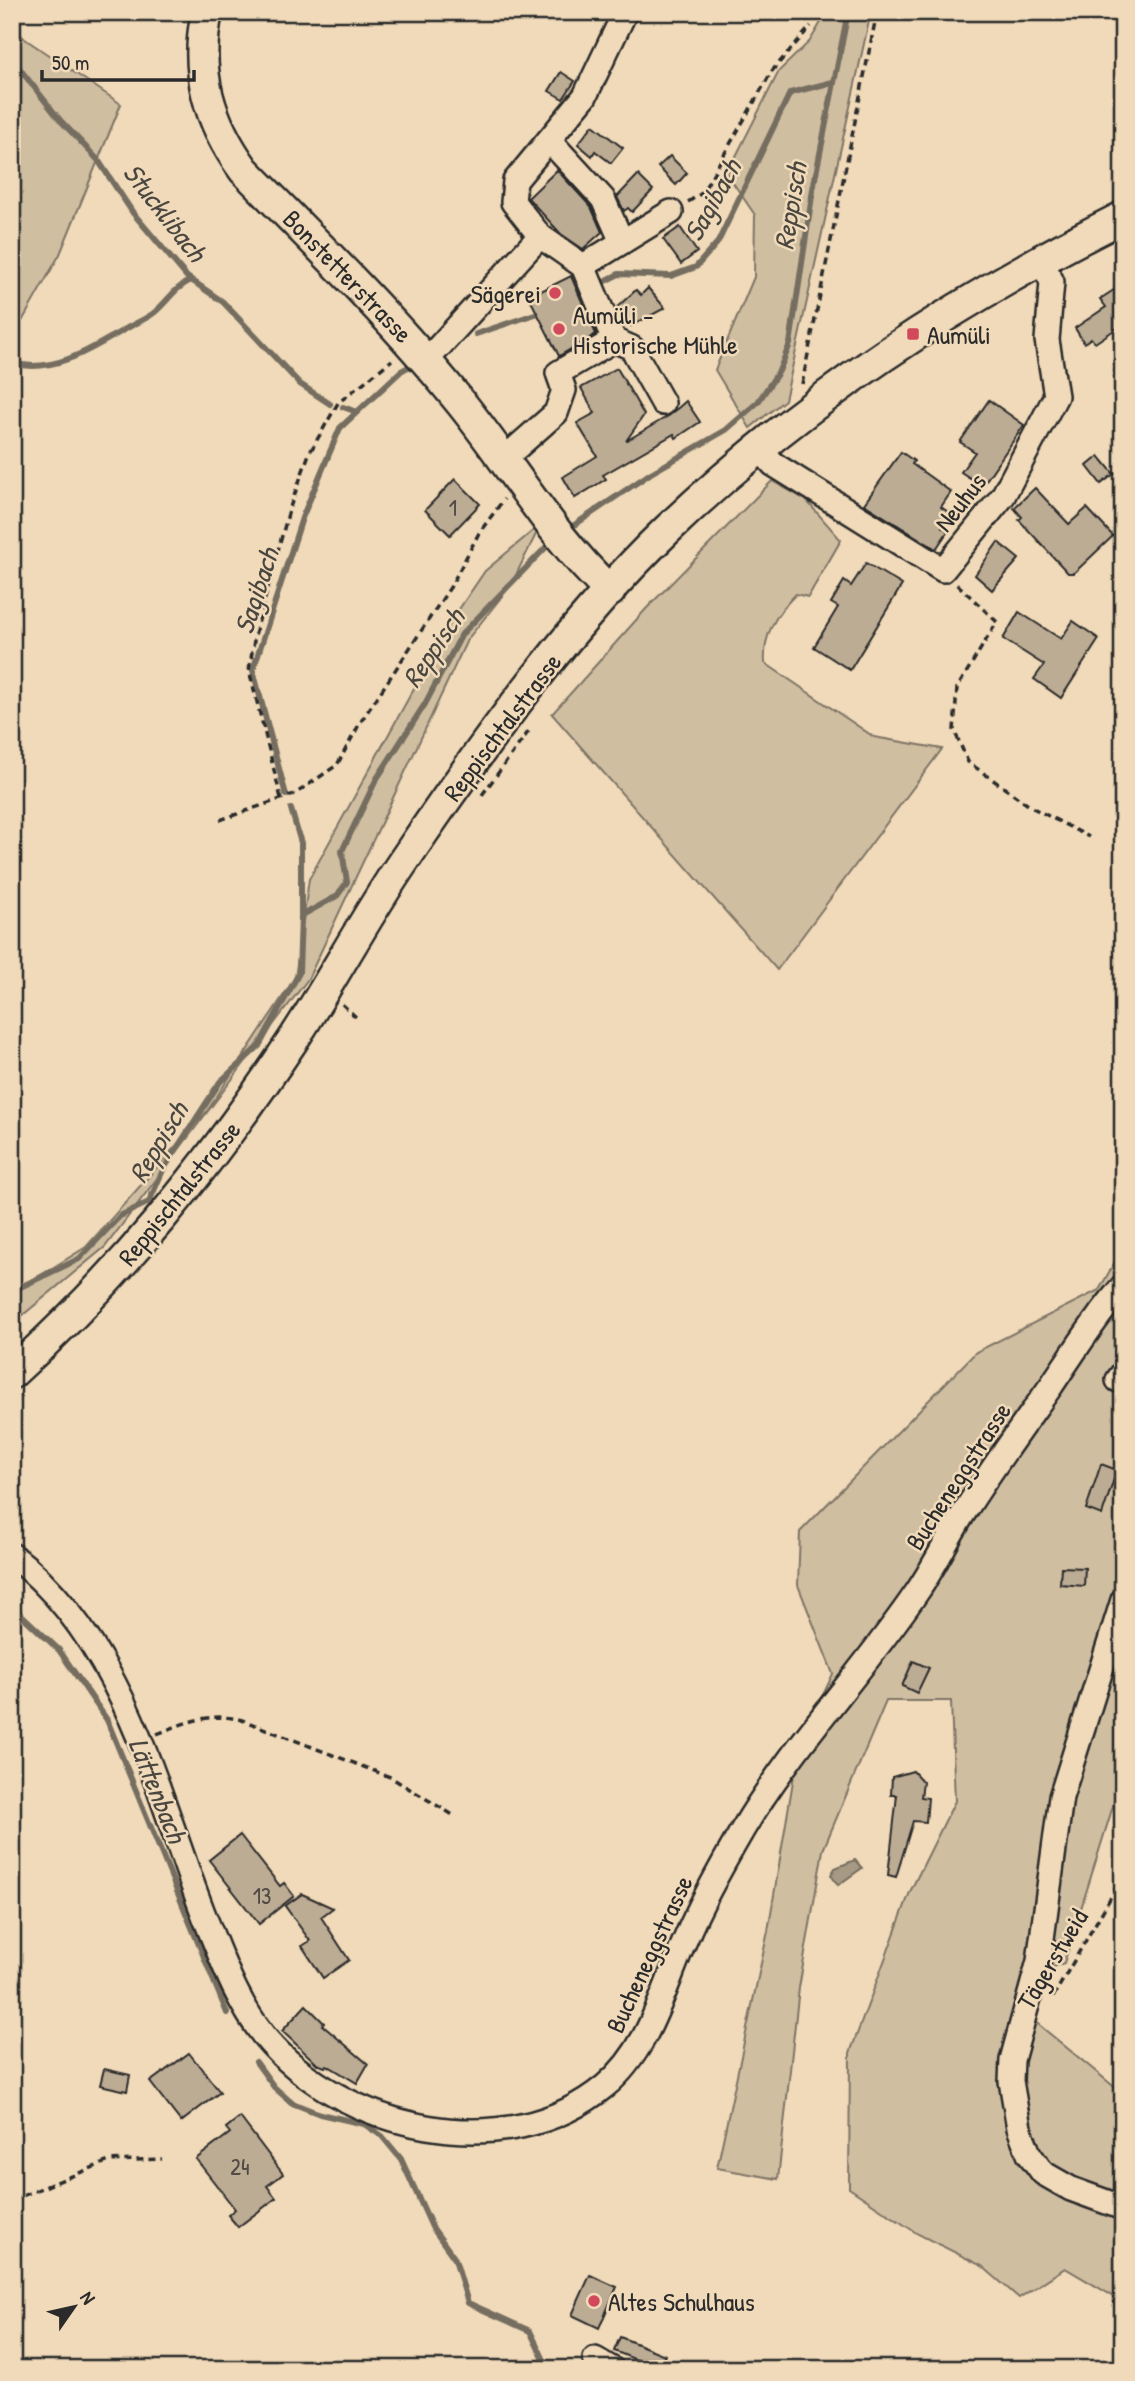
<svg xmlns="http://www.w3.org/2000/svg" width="1135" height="2381" font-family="'Patrick Hand',sans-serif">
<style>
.green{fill:#d0bea1;stroke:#7e7466;stroke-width:2}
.water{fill:#a79a84;stroke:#756e60;stroke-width:2}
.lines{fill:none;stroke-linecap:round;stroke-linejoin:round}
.stream{stroke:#756e60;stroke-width:6}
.building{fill:#bdac94;stroke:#2b2b2b;stroke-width:2}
.minor-casing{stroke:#2b2b2b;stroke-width:28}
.major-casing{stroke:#2b2b2b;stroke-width:35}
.path{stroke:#2b2b2b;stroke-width:3.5;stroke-dasharray:7 5;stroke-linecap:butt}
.minor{stroke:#f0dab9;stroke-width:23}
.major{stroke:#f0dab9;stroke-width:30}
.poi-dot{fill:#d1495b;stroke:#f0dab9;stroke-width:2.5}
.labels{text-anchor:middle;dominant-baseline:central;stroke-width:5;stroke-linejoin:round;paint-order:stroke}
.number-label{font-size:23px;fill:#504b45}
.street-label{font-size:26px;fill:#2b2b2b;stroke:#f0dab9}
.poi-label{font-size:26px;fill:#2b2b2b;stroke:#f0dab9;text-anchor:start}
.water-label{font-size:28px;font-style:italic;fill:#4a4741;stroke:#f0dab9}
</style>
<rect width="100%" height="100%" fill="#f0dab9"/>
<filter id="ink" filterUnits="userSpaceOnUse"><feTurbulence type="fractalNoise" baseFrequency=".0143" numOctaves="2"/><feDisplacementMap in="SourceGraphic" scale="14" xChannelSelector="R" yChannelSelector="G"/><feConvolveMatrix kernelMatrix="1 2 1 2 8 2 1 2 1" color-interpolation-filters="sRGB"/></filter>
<g filter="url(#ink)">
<!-- green -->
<g class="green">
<polygon points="827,12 871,12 785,400 750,428 715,370 754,277 755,215 727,174 779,71 810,41"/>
<polygon points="12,26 25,39 121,104 60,254 12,339"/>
<path d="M772,481l34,19 35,40 -33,57 -12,-3c-20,20 -33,40 -31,69l109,74 68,12 -165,221 -225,-256 94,-105z"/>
<polygon points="541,524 511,585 467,640 308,979 105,1247 12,1324 12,1293 86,1247 207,1111 295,978 309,879 451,621 485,571"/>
<polygon points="1121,1251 1123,1774 1064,1963 1046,1970 1033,2020 1123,2094 1123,2302 1065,2268 1019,2298 982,2266 918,2234 849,2188 850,2053 910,1892 955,1801 951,1701 886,1701 823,1850 799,1988 778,2179 717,2168 768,1931 799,1745 833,1674 798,1585 800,1532 976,1352 1099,1290"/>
</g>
<!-- water -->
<polygon class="water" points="855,1860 862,1868 838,1885 831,1875 835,1868"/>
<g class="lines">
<!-- stream -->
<g class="stream">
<polyline points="12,59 60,120 98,160 133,213 187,277 223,302 300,384 330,404"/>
<polyline points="597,285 619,274 671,276 696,267 718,242 790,93 833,82"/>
<polyline points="476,334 544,311"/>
<path d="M12,363c41,12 81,-15 115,-35 9,-5 21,-10 28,-16 14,-12 19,-24 36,-32"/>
<polyline points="343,407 357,412"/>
<polyline points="567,530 651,473 726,430 758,402 779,371 790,344 813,189 848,12"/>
<polyline points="286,795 253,670 302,518 340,428 401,371 410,366"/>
<polyline points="291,809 301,843 301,916"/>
<polyline points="12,1291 79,1259 120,1216 149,1202 163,1170 220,1082 259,1046 299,973 301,916 337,896 347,882 342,851 376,780 425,704 462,634 553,540"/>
<polyline points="12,1606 59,1650 107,1720 227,2013"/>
<polyline points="256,2062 274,2087 292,2103 320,2114 364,2124 382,2136 401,2159 432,2227 455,2259 468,2303 530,2331 546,2364 553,2369"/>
</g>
</g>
<!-- building -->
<g class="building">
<polygon points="561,72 575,81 563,99 549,91"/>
<polygon points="593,125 623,148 611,163 595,151 592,156 578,144"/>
<polygon points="670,156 687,173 676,185 658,167"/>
<polygon points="557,170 591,207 602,232 583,249 561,234 528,198"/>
<polygon points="638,175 653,190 632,212 628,208 624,211 617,197"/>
<polygon points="680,227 697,252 681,264 663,239"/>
<polygon points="571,276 596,334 559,356 529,297"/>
<polygon points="1123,284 1123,330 1120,326 1095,343 1091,338 1084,343 1075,328 1106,307 1100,299"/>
<polygon points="648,288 665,308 631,326 616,308 636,290 641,295"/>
<polygon points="617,368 644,415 626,441 670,415 686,401 700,422 676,438 674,434 603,475 606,479 575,498 563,477 597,456 577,423 595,413 581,388"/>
<polygon points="989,400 1024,425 982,486 961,472 975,452 960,442"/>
<polygon points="901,452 914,461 912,464 951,492 941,507 951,514 942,527 948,531 936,549 864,504"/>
<polygon points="1099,456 1114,474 1101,484 1087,466"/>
<polygon points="455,479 480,504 450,535 425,510"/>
<polygon points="1035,488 1069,524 1087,508 1113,536 1074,573 1068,573 1019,520 1022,517 1014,508"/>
<polygon points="998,542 1019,559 992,590 975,575"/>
<polygon points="866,563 902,585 850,670 814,647 838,607 831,603 844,581 851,586"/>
<polygon points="1019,612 1061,639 1073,621 1099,639 1061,698 1034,679 1044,665 1003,639"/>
<polygon points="1101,1464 1117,1470 1102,1515 1086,1509"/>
<polygon points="1061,1567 1085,1568 1084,1586 1060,1584"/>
<polygon points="913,1661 929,1668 917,1693 902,1686"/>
<polygon points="913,1771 923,1782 921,1797 928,1798 926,1822 913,1821 896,1877 888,1875 897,1795 891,1795 892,1777"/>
<polygon points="240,1835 280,1886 284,1883 294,1896 259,1924 209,1860"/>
<polygon points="302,1894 333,1908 321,1917 349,1960 323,1978 302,1946 310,1941 285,1906"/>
<polygon points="306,2005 324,2023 322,2025 368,2064 357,2083 327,2065 325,2067 317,2064 282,2031"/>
<polygon points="189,2053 220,2092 181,2122 150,2082"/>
<polygon points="104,2069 130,2075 127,2091 100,2085"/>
<polygon points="240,2117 283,2174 267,2186 276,2198 238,2227 228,2215 235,2209 196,2159 230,2133 226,2128"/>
<polygon points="590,2275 617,2287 599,2328 572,2315"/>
<polygon points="620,2337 665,2355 659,2369 614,2351"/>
</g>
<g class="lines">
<defs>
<g id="minor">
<polyline points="549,140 603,199 622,242"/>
<polyline points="540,236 583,266 614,340 632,348 663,403"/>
<polyline points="583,266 671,212"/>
<polyline points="427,360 540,236 513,202 515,181 585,96 625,12"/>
<polyline points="759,448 773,464 943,570 1003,496 1056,396 1047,340 1052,282 1040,258"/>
<polyline points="505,458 556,413 564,390 558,373 614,340"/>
<polyline points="1118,1380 1123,1373"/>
<path d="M12,1555c112,86 144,237 193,363 17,41 31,83 59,118 78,94 242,132 341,50 45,-37 58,-97 81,-148 16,-38 36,-73 57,-109 50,-84 119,-156 174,-237 18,-26 31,-55 48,-81 27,-43 57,-84 86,-125 23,-34 45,-69 72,-100"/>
<polyline points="1123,1600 1061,1797 1039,1961 1012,2060 1011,2081 1019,2128 1029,2154 1043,2173 1071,2189 1123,2208"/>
<polyline points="595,2359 612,2369"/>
</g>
<g id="major">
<path d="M207,12c-13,60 2,110 37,158 75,76 150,150 217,233 50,62 91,134 149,188"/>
<path d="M12,1373c110,-99 197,-207 279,-330 39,-59 72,-122 112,-181 75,-111 167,-239 264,-332 135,-130 289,-229 456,-313"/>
</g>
</defs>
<!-- minor casing -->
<use href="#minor" class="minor-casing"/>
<!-- major casing -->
<use href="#major" class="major-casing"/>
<!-- path -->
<g class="path">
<polyline points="688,202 702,193 772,71 811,26"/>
<polyline points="802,384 877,12"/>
<polyline points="957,584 997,622 957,688 954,730 968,762 1031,807 1089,837"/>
<polyline points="482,795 531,728"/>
<polyline points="281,798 249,670 255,635 289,510 309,454 338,403 392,360"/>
<polyline points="220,820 295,794 337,765 360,723 451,586 479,533 504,499"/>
<polyline points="342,1004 357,1018"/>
<polyline points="12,1405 22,1396"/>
<path d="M157,1734c29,-12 54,-22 85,-14l148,57 63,38"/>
<polyline points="1053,1997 1123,1876"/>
<polyline points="12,2200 109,2161 162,2159"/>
</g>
<!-- minor -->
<use href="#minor" class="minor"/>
<!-- major -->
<use href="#major" class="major"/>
</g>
</g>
<!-- markers -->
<g class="poi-dot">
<circle cx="555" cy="293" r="7"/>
<circle cx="559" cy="329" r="7"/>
<rect x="906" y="327" width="14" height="14" rx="3.5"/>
<circle cx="594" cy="2301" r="7"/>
</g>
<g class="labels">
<!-- number labels -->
<g class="number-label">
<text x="453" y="507">1</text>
<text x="262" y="1895">13</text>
<text x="240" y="2166">24</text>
</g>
<!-- street labels -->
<g class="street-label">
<text transform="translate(348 276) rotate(46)">Bonstetterstrasse</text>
<text transform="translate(960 502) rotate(-52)">Neuhus</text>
<text transform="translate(502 727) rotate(-53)">Reppischtalstrasse</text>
<text transform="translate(179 1193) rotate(-51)">Reppischtalstrasse</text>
<text transform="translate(958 1476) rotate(-57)">Bucheneggstrasse</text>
<text transform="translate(649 1954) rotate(-65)">Bucheneggstrasse</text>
<text transform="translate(1052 1959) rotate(-59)">Tägerstweid</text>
</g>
<!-- poi labels -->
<g class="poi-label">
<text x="541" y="293" text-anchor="end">Sägerei</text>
<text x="573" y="314">Aumüli -<tspan x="573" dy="30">Historische Mühle</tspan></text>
<text x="927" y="334">Aumüli</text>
<text x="608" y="2301">Altes Schulhaus</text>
</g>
<!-- water labels -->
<g class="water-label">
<text transform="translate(712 200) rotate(-61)">Sagibach</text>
<text transform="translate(790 206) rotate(-81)">Reppisch</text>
<text transform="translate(165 212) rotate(52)">Stucklibach</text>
<text transform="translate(256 591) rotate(-72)">Sagibach</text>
<text transform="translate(433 648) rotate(-56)">Reppisch</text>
<text transform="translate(158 1142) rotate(-59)">Reppisch</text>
<text transform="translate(158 1790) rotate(68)">Lättenbach</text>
</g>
</g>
<!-- margin -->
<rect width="1135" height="2381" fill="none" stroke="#f0dab9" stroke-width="42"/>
<rect x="21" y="21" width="1093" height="2339" fill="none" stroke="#2b2b2b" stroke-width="2.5" filter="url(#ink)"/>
<!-- north arrow -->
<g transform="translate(74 2307) rotate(56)" stroke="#f0dab9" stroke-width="5" paint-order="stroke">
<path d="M0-5L12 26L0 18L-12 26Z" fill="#2b2b2b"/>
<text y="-10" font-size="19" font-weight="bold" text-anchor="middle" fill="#2b2b2b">N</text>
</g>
<!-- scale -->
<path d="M42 70v10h152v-10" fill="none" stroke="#2b2b2b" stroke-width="3.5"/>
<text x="52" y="70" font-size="21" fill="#2b2b2b" stroke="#f0dab9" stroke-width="5" paint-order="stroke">50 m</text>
</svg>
